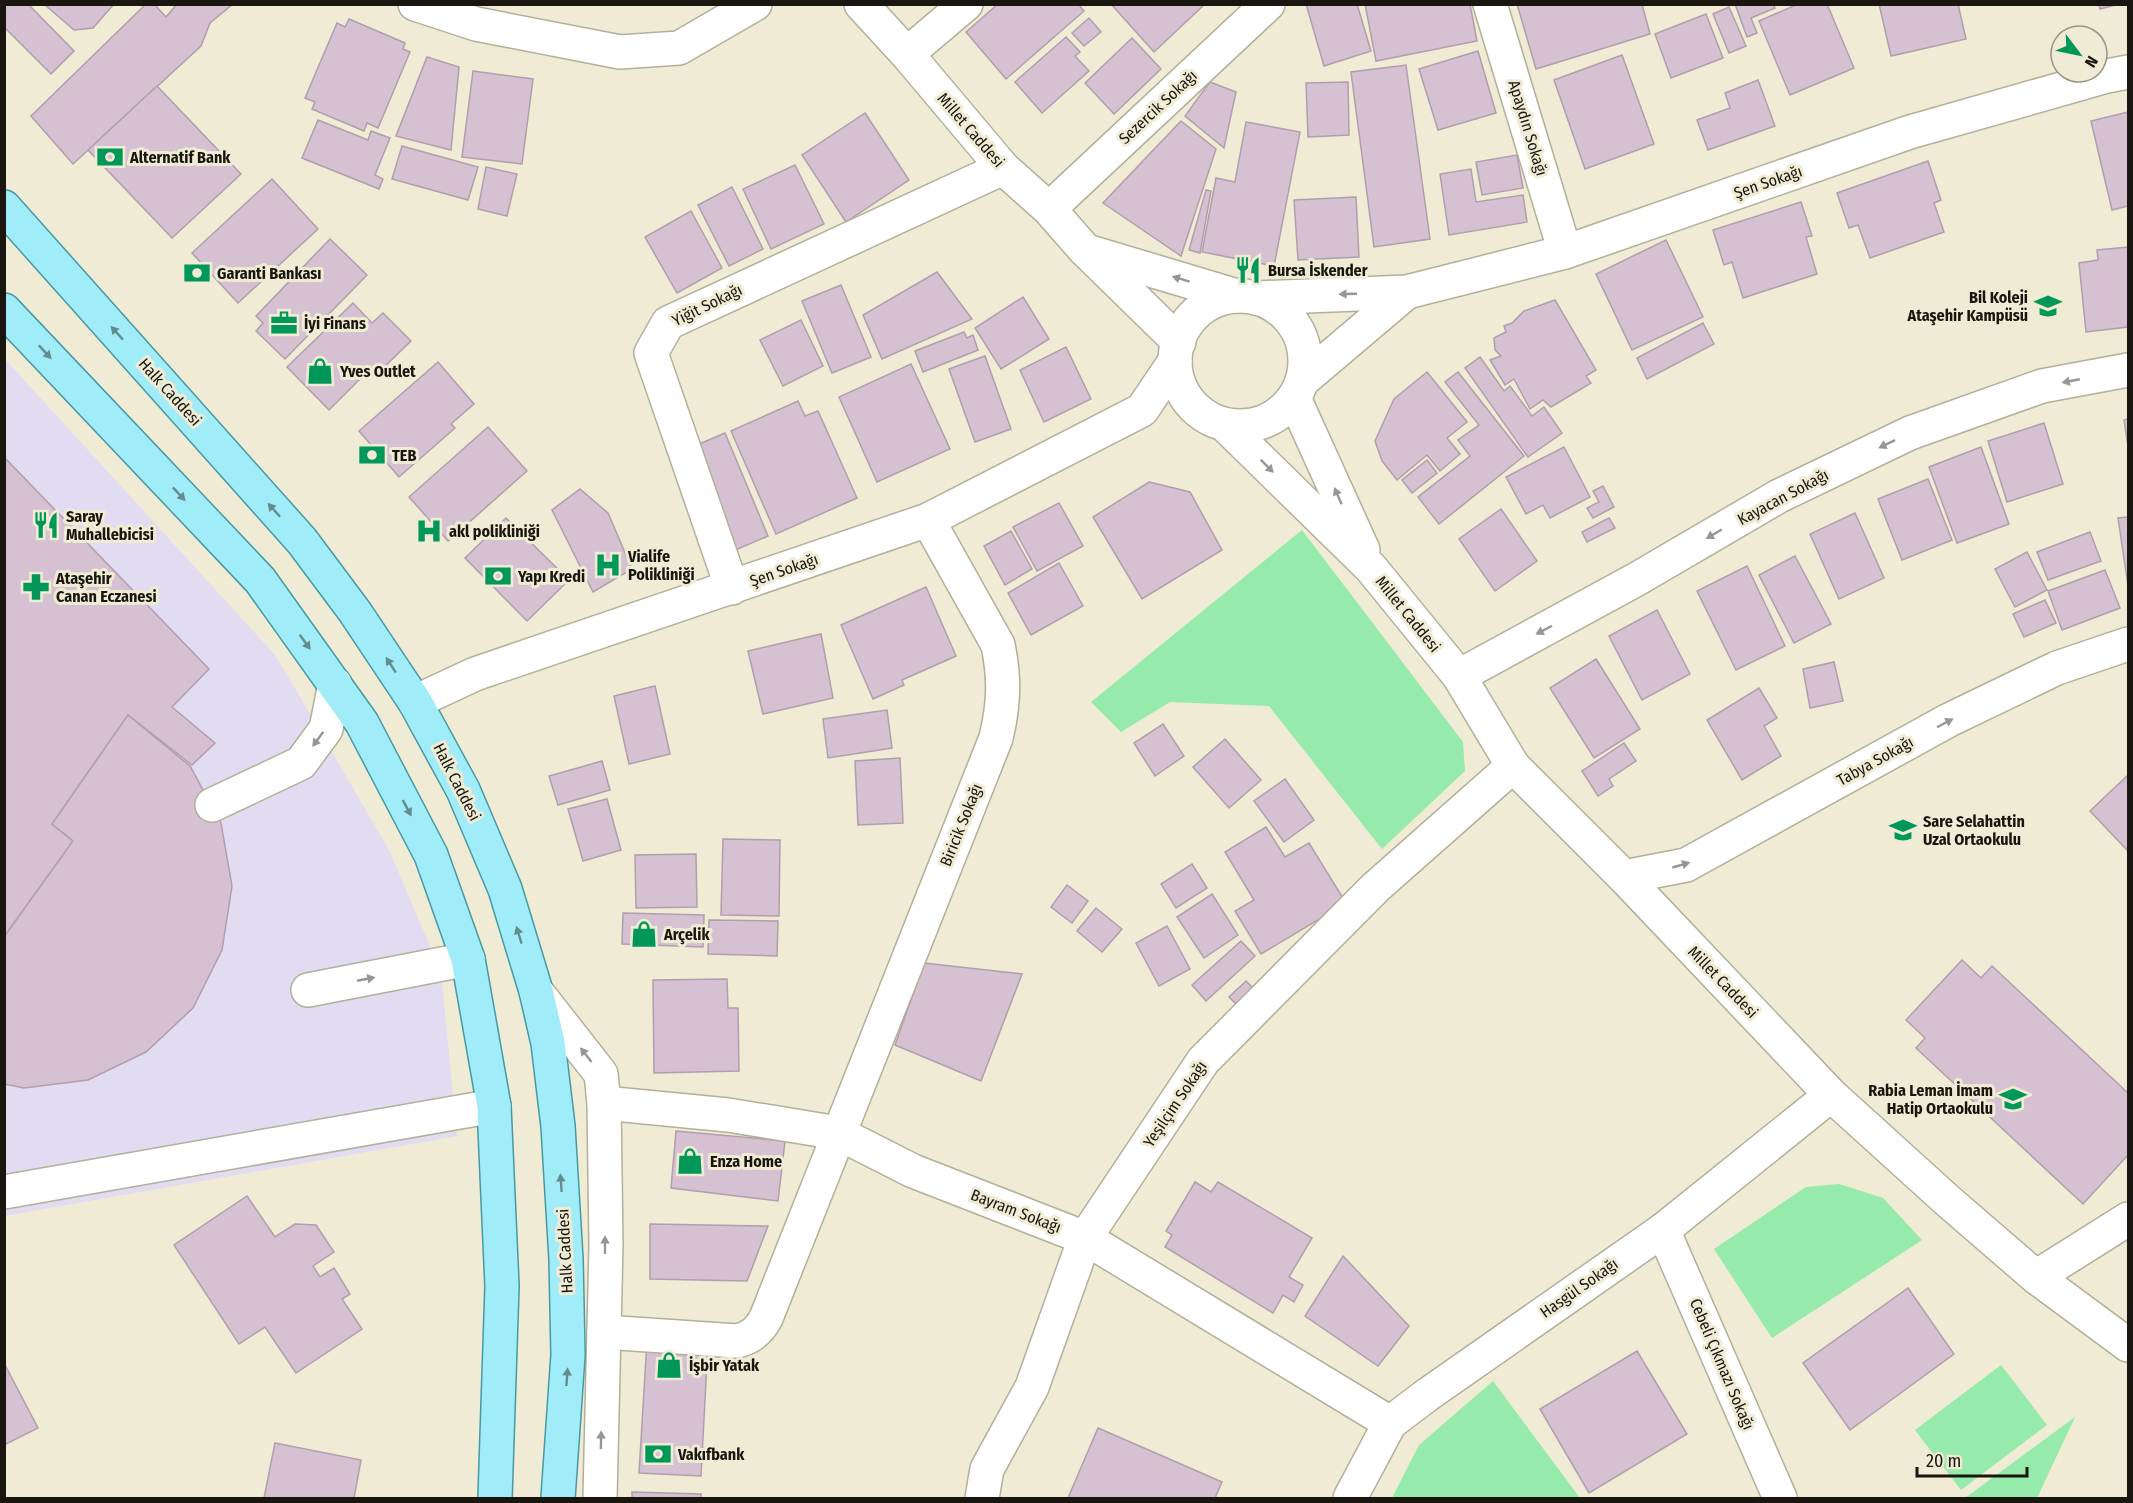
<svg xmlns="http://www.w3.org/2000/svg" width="2133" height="1503" font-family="'Fira Sans Condensed',sans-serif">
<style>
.commercial{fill:#e2dcf2}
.green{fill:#96eaab}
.building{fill:#d5c1d1;stroke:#b19ead;stroke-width:1.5}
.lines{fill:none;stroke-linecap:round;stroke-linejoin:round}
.minor-casing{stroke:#b3af9a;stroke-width:36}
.major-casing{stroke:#4799a4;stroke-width:36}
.minor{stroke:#fff;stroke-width:33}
.major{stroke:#a0ecf8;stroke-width:33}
.oneway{fill:#979693}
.oneway2{fill:#638c8f}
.labels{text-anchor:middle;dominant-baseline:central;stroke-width:6;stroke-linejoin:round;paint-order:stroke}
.street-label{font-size:16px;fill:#18160e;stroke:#efebd4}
.poi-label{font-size:16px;font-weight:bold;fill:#18160e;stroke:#efebd4;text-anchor:start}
</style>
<rect width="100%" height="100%" fill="#efebd4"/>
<!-- commercial -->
<polygon class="commercial" points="4,358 276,656 317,726 390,852 441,972 457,1136 5,1216"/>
<!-- green -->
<g class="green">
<polygon points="1302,530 1463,742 1465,771 1382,849 1269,706 1170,702 1121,732 1091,702"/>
<polygon points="1839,1184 1883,1198 1922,1240 1772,1338 1714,1249 1806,1187"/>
<polygon points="2001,1365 2047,1425 1961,1490 1915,1430"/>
<polygon points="1493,1381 1580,1498 1392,1498 1419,1445"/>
<polygon points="2075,1417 2037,1498 1965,1498"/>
</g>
<!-- building -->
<g class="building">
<polygon points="4,4 28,4 74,51 51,74 4,27"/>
<polygon points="44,4 114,4 93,28 74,30"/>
<polygon points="146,4 154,4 166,17 177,4 233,4 210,23 201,46 73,164 31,116"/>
<polygon points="998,4 1078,4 1084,11 1006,79 966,32"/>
<polygon points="1111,4 1205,4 1154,52"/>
<polygon points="1306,4 1357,4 1371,51 1324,66"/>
<polygon points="1365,4 1470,4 1477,41 1376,61"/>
<polygon points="1517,4 1642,4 1650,34 1536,69"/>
<polygon points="1735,4 1773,4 1775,8 1751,18 1757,33 1747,37"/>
<polygon points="1798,4 1827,4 1854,68 1790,95 1759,21"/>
<polygon points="1879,4 1958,4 1966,39 1891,56"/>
<polygon points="2099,4 2119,4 2100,9"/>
<polygon points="1729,7 1746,46 1729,53 1713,14"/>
<polygon points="1706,14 1723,58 1671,78 1655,34"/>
<polygon points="1089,18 1101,32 1084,46 1072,33"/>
<polygon points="349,19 405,43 403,49 410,52 378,128 367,123 364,131 312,109 315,102 305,98 337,23 345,27"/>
<polygon points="1066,37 1080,52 1075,56 1089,71 1042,113 1015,82"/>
<polygon points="1132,38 1161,69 1114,114 1085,83"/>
<polygon points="1478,51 1496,113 1438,130 1419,69"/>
<polygon points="1622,55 1654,144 1585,169 1554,80"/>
<polygon points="427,57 459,67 451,150 396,136"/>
<polygon points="1406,65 1430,239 1374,247 1351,72"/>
<polygon points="473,71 533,79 522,164 462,157"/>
<polygon points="1758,80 1775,126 1708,150 1697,120 1730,108 1725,93"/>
<polygon points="1210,82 1236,92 1224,148 1185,116"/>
<polygon points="1348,82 1349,135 1308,137 1306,83"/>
<polygon points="157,86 241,174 172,238 88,150"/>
<polygon points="2128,112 2128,206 2112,210 2091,121"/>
<polygon points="865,113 909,180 846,222 802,155"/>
<polygon points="318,120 368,140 371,131 390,138 375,175 383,179 379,189 302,158"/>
<polygon points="1181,121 1216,149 1181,256 1103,203"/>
<polygon points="1246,122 1300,132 1274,266 1202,252 1216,178 1235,182"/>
<polygon points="402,146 478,167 468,200 392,179"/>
<polygon points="1517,155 1523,188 1482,195 1476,162"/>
<polygon points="1928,161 1941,200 1934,203 1944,232 1870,258 1858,225 1849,228 1837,193"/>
<polygon points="795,165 824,224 771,249 743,189"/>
<polygon points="486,167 517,174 507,216 478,209"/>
<polygon points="1471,169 1476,202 1523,195 1527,222 1449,235 1440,174"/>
<polygon points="272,179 318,229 238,303 192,253"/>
<polygon points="732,187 763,249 729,266 698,205"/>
<polygon points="1206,190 1211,191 1200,253 1189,250"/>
<polygon points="1356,197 1359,257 1298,260 1294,200"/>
<polygon points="1801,202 1812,236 1806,237 1817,274 1743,298 1732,262 1724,265 1713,230"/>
<polygon points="691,211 722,268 677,293 645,237"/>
<polygon points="330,239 367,275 285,359 256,331 263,323 256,316"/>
<polygon points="1666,240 1703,317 1632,350 1596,274"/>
<polygon points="2128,247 2128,327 2086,332 2079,263 2098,260 2097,250"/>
<polygon points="1328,265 1330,286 1308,288 1305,267"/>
<polygon points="937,272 972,319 882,359 863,315"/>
<polygon points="841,285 871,357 832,373 802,301"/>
<polygon points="1023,297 1049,339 1001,369 975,328"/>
<polygon points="1555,300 1596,370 1586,376 1591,383 1551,407 1543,400 1530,409 1514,379 1505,385 1490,360 1501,356 1495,350 1494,338 1506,332 1504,326 1512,323 1524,311"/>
<polygon points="353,303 372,323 383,313 411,341 377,374 371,368 329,410 287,367"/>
<polygon points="801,320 823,366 783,386 760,340"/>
<polygon points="1703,323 1714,344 1647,379 1637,358"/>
<polygon points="964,332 967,338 973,335 978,350 923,372 915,351"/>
<polygon points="1066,347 1091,399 1044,422 1020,370"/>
<polygon points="985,356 1011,429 975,442 949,369"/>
<polygon points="1480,357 1504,391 1510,386 1532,416 1544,407 1562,433 1528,457 1465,368"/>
<polygon points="438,362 474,404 451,424 455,428 399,477 359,431"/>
<polygon points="911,364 950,449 877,482 839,397"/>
<polygon points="1427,372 1467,422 1447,438 1460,454 1440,471 1427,455 1397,480 1382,461 1375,441 1394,399"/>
<polygon points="1458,372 1524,456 1439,524 1418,497 1470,456 1458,440 1479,425 1445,382"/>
<polygon points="798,401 805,416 818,411 857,498 776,534 731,431"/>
<polygon points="2128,419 2128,446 2124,420"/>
<polygon points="2044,423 2063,484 2007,502 1988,441"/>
<polygon points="488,427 527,471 448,541 409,497"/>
<polygon points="725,433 768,536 733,551 690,448"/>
<polygon points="1564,447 1590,497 1550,518 1543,505 1526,514 1506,477"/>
<polygon points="1981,447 2009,524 1957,543 1929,467"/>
<polygon points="4,457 209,669 172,707 215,743 192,765 128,715 52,824 73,841 4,937"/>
<polygon points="1427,460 1437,473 1412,493 1402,480"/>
<polygon points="1928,479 1952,540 1902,560 1878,499"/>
<polygon points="1149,482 1190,492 1222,550 1142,599 1093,517"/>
<polygon points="1603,486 1614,507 1593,518 1587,508 1599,502 1593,491"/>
<polygon points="580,489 608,513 632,569 593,592 552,510"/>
<polygon points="1059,503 1083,546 1037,571 1013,527"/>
<polygon points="1501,509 1537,561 1495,591 1459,539"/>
<polygon points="1855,513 1884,578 1839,599 1810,534"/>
<polygon points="2128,517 2128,586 2118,518"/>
<polygon points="506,518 569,580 527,621 465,558"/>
<polygon points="1609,518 1615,528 1587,542 1582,532"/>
<polygon points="1011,531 1032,569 1005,585 984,546"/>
<polygon points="2090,532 2101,561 2048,580 2037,552"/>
<polygon points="2027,552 2047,590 2015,607 1995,569"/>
<polygon points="1795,556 1831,624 1794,643 1759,575"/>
<polygon points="1059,563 1083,606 1031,635 1008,593"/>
<polygon points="1747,566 1785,646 1736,670 1697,591"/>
<polygon points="2105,570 2120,608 2062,630 2048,591"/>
<polygon points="926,587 956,656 902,680 904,685 873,699 841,625"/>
<polygon points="2045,600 2056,623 2024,637 2013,614"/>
<polygon points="1657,610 1690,674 1642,700 1609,636"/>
<polygon points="821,634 833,698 763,714 748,651"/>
<polygon points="1596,659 1640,729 1594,758 1550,688"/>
<polygon points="1834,662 1843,701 1810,708 1803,669"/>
<polygon points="655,686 670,754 629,764 614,696"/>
<polygon points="1759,688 1777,718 1764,726 1781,756 1742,780 1707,720"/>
<polygon points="887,710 892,748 828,758 823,719"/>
<polygon points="128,715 190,766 221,823 232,886 222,950 193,1008 146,1052 88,1080 24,1088 4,1084 4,937 73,841 52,824"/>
<polygon points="1163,724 1184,756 1155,776 1134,743"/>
<polygon points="1225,739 1261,780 1229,808 1193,767"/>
<polygon points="1624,743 1636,761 1609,779 1613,786 1598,796 1582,771"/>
<polygon points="900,758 903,823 858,825 855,761"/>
<polygon points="602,761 610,790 558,805 549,776"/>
<polygon points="2128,775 2128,851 2090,811"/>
<polygon points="1285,779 1314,820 1284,842 1254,801"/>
<polygon points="607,799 621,850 583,861 568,809"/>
<polygon points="1266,827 1285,857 1309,843 1346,903 1261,954 1235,911 1254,900 1225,852"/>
<polygon points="723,839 780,840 779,916 721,915"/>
<polygon points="696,854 697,907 636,908 635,855"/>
<polygon points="1192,864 1207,888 1176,908 1161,884"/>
<polygon points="1067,885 1088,901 1072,923 1051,907"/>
<polygon points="1212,894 1238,935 1204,958 1177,917"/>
<polygon points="1096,908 1122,929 1102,952 1077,931"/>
<polygon points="623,913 704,915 703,947 622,944"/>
<polygon points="709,920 778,921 777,956 708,954"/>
<polygon points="1167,926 1190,969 1159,986 1136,943"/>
<polygon points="1241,941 1255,956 1206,1001 1192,985"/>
<polygon points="1962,960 1981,978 1992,966 2128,1093 2128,1155 2083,1204 1916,1048 1925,1038 1906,1020"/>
<polygon points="924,963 1022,974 981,1081 895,1045"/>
<polygon points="727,979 728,1008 738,1008 739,1071 654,1073 653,980"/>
<polygon points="1246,981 1258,993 1241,1009 1229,997"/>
<polygon points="676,1131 785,1141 778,1201 671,1188"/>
<polygon points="1195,1182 1211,1192 1218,1182 1312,1238 1289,1277 1303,1285 1294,1302 1283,1295 1273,1313 1165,1247 1172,1235 1166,1231"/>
<polygon points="247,1196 275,1237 295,1224 316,1225 334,1252 313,1266 320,1277 334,1268 350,1294 342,1299 362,1329 296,1373 265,1327 239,1344 174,1245"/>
<polygon points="650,1224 768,1226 747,1281 650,1279"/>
<polygon points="1343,1256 1409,1326 1378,1366 1305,1316"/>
<polygon points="1908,1288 1954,1354 1850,1430 1803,1363"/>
<polygon points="647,1341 708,1343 701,1476 639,1473"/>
<polygon points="1637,1351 1687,1434 1589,1493 1540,1409"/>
<polygon points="4,1363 38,1428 4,1445"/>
<polygon points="1098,1428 1222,1482 1215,1498 1068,1498"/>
<polygon points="275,1443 361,1460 354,1498 264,1498"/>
<polygon points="632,1492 701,1494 701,1498 632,1498"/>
</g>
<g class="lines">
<defs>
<g id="minor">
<polyline points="415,4 476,24 620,52 679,48 755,4"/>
<polyline points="861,4 907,54 1003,168 1049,209 1085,250 1179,342"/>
<polyline points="1490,4 1565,252"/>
<polyline points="907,54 966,4"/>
<polyline points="1049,209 1268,4"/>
<polyline points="1090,252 1237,296"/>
<circle cx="1240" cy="361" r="65"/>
<polyline points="1256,298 1407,292 1565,252 1910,132 2107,76 2128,72"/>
<polyline points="1302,381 1407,292"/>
<polyline points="1294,398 1363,550"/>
<polyline points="1225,425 1371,568 1459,676 1513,766 1624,877 1831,1095 1948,1201 2036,1277 2128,1345"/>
<polyline points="732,588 651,353 668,323 1003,168"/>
<polyline points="1459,676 1637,579 1779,496 1910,433 2042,386 2128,370"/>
<polyline points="415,702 475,674 928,520 1142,410 1175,361"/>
<polyline points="212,805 301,763 326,729 335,684"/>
<polyline points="1624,877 1686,865 1949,720 2057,668 2128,644"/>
<polyline points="308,990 468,959"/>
<polyline points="536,991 601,1074 604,1103 606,1245 600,1498"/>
<polyline points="604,1103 728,1115 838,1133 913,1171 1085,1238 1390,1423"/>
<polyline points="4,1192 494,1106"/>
<polyline points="1663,1230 1780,1498"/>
<polyline points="2036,1277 2128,1219"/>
<path d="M604,1332l133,9c14,-3 22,-10 29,-23l230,-580c8,-34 9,-59 2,-93l-70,-125"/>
<polyline points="982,1498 987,1469 1032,1387 1085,1238 1203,1061 1376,887 1513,766"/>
<polyline points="1350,1498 1390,1423 1427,1395 1663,1230 1831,1095"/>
</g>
<g id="major">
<polyline points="4,207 302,541 355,612 415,702 463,790 505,889 536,991 548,1043 558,1126 566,1259 568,1355 558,1498"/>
<polyline points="4,310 260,580 362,723 431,855 468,959 494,1106 502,1286 495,1498"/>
</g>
</defs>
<!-- minor casing -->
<use href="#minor" class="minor-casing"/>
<!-- major casing -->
<use href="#major" class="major-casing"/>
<!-- minor -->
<use href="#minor" class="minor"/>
<!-- major -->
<use href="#major" class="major"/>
</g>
<!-- one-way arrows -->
<defs><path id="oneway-solid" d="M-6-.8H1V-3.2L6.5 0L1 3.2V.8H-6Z" transform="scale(1.5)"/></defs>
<g class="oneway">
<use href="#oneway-solid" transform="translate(1181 279) rotate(-163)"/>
<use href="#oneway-solid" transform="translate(1348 294) rotate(178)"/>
<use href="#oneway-solid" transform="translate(2071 381) rotate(169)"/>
<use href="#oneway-solid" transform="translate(1887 444) rotate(154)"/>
<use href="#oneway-solid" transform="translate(1267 466) rotate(45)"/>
<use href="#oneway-solid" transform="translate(1338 496) rotate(-114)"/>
<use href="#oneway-solid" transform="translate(1714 534) rotate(150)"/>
<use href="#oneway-solid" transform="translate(1544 630) rotate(152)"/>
<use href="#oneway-solid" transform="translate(1945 723) rotate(-28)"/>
<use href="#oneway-solid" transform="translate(318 739) rotate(126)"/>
<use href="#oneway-solid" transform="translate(1681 865) rotate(-16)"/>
<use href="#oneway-solid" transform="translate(366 979) rotate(-11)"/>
<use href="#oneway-solid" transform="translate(586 1055) rotate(-128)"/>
<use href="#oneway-solid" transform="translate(605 1245) rotate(-90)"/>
<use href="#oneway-solid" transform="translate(601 1440) rotate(-89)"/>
</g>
<g class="oneway2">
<use href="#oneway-solid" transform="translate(117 333) rotate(-132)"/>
<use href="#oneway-solid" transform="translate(45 352) rotate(47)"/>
<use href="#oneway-solid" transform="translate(179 494) rotate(47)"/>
<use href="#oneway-solid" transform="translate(274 510) rotate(-132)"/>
<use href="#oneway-solid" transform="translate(305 642) rotate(54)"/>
<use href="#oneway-solid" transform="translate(391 665) rotate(-123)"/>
<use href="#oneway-solid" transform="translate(407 808) rotate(62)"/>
<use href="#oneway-solid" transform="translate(519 935) rotate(-107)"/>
<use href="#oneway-solid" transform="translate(561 1183) rotate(-94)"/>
<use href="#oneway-solid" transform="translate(567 1377) rotate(-86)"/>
</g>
<!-- icons -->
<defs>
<symbol id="bank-bare" viewBox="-9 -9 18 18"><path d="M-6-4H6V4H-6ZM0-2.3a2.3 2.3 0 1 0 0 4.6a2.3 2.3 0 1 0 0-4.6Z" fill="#009758" stroke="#efebd4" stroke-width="2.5" paint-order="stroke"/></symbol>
<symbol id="restaurant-bare" viewBox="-9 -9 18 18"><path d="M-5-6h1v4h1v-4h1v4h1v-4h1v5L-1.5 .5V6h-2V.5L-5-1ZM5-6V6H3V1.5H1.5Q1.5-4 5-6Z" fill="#009758" stroke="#efebd4" stroke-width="2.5" paint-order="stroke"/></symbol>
<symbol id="school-bare" viewBox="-9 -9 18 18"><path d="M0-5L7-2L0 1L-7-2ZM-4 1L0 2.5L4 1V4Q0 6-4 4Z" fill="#009758" stroke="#efebd4" stroke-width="2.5" paint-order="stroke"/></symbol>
<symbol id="office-bare" viewBox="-9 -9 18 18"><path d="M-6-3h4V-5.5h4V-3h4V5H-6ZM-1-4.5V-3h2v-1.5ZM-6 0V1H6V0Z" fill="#009758" stroke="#efebd4" stroke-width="2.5" paint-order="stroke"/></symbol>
<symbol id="shop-bare" viewBox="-9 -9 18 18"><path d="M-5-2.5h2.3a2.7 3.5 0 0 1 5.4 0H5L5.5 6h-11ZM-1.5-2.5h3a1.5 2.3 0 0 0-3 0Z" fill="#009758" stroke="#efebd4" stroke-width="2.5" paint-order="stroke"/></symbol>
<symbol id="hospital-bare" viewBox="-9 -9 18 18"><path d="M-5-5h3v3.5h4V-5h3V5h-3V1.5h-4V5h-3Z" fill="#009758" stroke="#efebd4" stroke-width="2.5" paint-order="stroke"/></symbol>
<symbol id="pharmacy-bare" viewBox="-9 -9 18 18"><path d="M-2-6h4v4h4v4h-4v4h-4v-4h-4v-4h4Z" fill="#009758" stroke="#efebd4" stroke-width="2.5" paint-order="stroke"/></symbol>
</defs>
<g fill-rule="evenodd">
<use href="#bank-bare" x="91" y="138" width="38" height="38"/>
<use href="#restaurant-bare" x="1229" y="251" width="38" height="38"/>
<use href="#bank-bare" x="178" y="254" width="38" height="38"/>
<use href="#school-bare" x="2029" y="287" width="38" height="38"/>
<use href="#office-bare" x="265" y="304" width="38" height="38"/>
<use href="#shop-bare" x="301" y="352" width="38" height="38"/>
<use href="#bank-bare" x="353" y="436" width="38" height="38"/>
<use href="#restaurant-bare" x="27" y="506" width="38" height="38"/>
<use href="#hospital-bare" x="410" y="512" width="38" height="38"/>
<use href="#hospital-bare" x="589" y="546" width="38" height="38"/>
<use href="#bank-bare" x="479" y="557" width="38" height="38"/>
<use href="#pharmacy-bare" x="17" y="568" width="38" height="38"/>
<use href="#school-bare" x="1884" y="811" width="38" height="38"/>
<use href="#shop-bare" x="625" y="915" width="38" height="38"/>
<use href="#school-bare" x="1994" y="1080" width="38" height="38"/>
<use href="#shop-bare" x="671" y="1142" width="38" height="38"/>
<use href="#shop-bare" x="650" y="1346" width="38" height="38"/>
<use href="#bank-bare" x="639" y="1435" width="38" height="38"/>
</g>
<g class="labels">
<!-- street labels -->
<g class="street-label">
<text transform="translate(1158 107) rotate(-43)">Sezercik Sokağı</text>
<text transform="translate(1528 128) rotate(73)">Apaydın Sokağı</text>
<text transform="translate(971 130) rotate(49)">Millet Caddesi</text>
<text transform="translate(1768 182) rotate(-19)">Şen Sokağı</text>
<text transform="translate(707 305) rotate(-26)">Yiğit Sokağı</text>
<text transform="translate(170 392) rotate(48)">Halk Caddesi</text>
<text transform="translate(1783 497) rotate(-28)">Kayacan Sokağı</text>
<text transform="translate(784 570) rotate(-19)">Şen Sokağı</text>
<text transform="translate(1408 614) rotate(51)">Millet Caddesi</text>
<text transform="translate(1875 761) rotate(-29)">Tabya Sokağı</text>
<text transform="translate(457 782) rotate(63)">Halk Caddesi</text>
<text transform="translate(961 825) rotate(-68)">Biricik Sokağı</text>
<text transform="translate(1723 982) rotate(46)">Millet Caddesi</text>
<text transform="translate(1175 1104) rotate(-56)">Yeşilçim Sokağı</text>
<text transform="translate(1016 1211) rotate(21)">Bayram Sokağı</text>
<text transform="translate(565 1251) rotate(-93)">Halk Caddesi</text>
<text transform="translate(1579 1288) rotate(-35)">Hasgül Sokağı</text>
<text transform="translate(1722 1364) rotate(67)">Cebeli Çıkmazı Sokağı</text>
</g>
<!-- poi labels -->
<g class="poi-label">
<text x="130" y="157">Alternatif Bank</text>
<text x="1268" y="270">Bursa İskender</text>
<text x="217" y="273">Garanti Bankası</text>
<text x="2028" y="297" text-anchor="end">Bil Koleji<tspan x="2028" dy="18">Ataşehir Kampüsü</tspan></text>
<text x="304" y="323">İyi Finans</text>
<text x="340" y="371">Yves Outlet</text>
<text x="392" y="455">TEB</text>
<text x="66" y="516">Saray<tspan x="66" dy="18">Muhallebicisi</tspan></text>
<text x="449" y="531">akl polikliniği</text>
<text x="628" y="556">Vialife<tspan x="628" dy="18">Polikliniği</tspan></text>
<text x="518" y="576">Yapı Kredi</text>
<text x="56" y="578">Ataşehir<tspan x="56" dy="18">Canan Eczanesi</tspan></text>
<text x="1923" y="821">Sare Selahattin<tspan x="1923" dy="18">Uzal Ortaokulu</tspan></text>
<text x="664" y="934">Arçelik</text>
<text x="1993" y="1090" text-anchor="end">Rabia Leman İmam<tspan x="1993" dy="18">Hatip Ortaokulu</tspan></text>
<text x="710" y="1161">Enza Home</text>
<text x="689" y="1365">İşbir Yatak</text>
<text x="678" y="1454">Vakıfbank</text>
</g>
</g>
<!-- border -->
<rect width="2133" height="1503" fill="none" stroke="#18160e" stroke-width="12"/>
<!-- north arrow -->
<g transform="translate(2079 54) rotate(122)"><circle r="28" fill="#efebd4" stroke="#999685" stroke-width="1.5"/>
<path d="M0-4.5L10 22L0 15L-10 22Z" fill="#009758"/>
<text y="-9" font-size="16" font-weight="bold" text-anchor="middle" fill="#18160e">N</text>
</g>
<!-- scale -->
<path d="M1917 1467v9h110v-9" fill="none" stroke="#18160e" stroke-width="3"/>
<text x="1926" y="1467" font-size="18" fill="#18160e" stroke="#efebd4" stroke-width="4.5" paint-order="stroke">20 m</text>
</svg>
